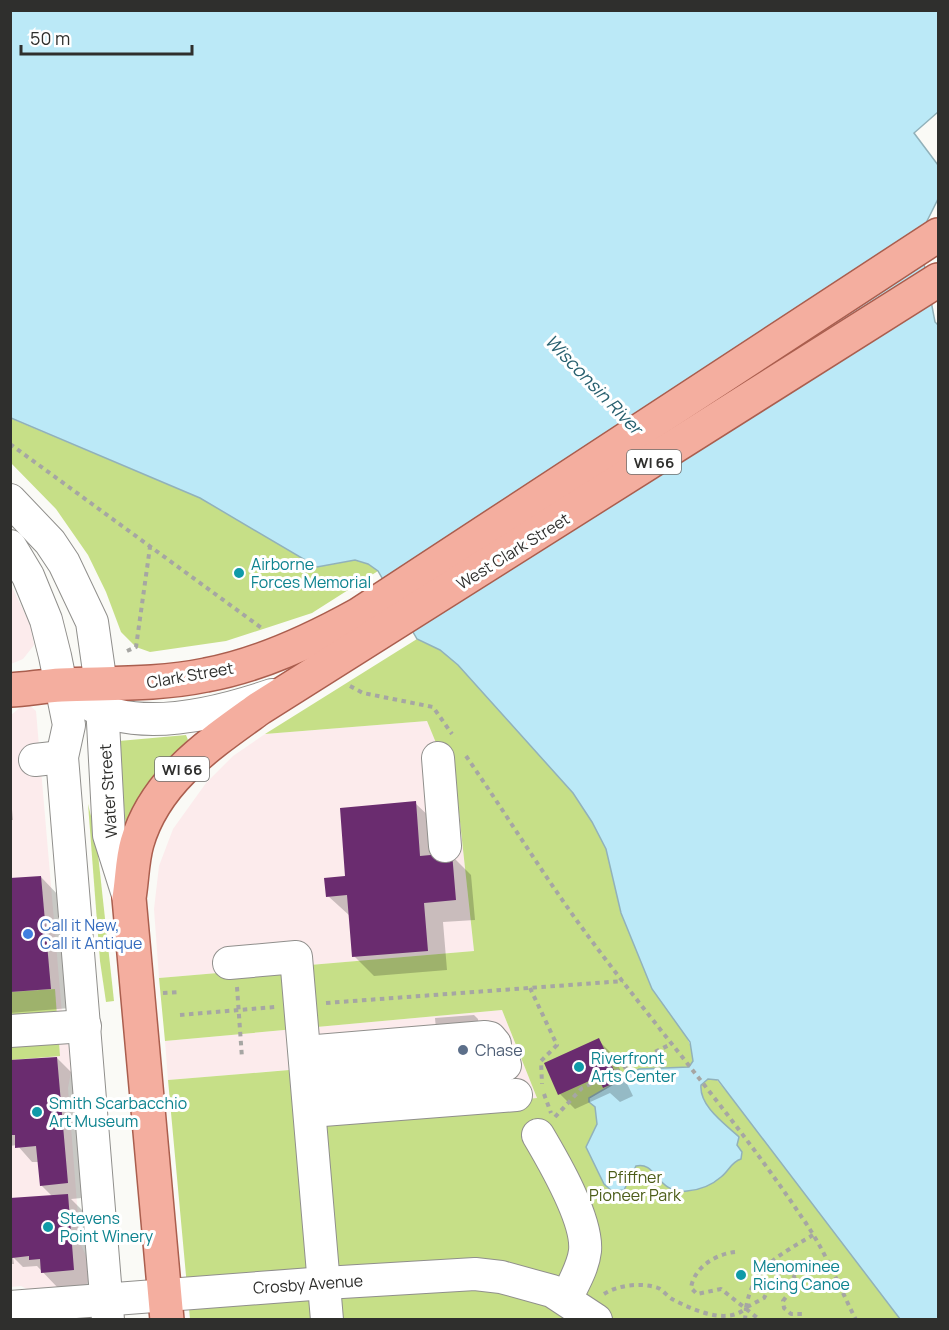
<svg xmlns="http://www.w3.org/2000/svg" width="949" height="1330" font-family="Manrope,sans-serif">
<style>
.commercial{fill:#fcebec}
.green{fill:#c6df87}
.water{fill:#bbe9f7;stroke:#91b1ba;stroke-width:1.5}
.shadow{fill:#0003}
.building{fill:#6a2c6f}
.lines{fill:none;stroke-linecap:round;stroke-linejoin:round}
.minor-casing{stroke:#908f8c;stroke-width:34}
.major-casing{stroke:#aa5e4e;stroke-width:36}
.path{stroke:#a6a6a3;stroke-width:4;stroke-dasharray:4.5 4.5;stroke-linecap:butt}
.minor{stroke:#fff;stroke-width:32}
.major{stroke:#f4ae9f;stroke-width:33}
.culture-dot{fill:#0f9aa8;stroke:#fff;stroke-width:2}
.shop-dot{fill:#3f7fe0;stroke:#fff;stroke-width:2}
.service-dot{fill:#5c6f8a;stroke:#fff;stroke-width:2}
.labels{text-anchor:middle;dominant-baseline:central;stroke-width:6;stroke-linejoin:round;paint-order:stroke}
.shield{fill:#fff;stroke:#6d6d6c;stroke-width:1.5}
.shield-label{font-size:15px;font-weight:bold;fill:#2f2f2d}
.street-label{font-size:16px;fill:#2f2f2d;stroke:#fff}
.culture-label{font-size:16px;fill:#0d838f;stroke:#fff;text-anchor:start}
.shop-label{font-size:16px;fill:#366cbe;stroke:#fff;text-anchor:start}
.service-label{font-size:16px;fill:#4e5e75;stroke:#fff;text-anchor:start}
.park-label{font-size:16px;fill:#4d5e19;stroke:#fff}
.water-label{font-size:18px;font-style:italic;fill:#28606f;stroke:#fff}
</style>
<rect width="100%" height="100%" fill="#fafaf6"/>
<!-- commercial -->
<g class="commercial">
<polygon points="10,583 30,624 34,645 23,659 11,664"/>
<polygon points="23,705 30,706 36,711 64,1037 71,1050 73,1061 68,1088 80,1243 89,1262 89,1281 83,1287 35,1293 21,1286 11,1287 10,716"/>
<polygon points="427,721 457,794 474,951 159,978 154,909 159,866 173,829 206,783 233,756 265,734"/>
<polygon points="502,1010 537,1098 494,1102 300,1069 168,1080 165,1041"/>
</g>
<!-- green -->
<g class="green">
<polygon points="10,418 200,498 317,567 355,560 368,564 378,571 312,613 226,641 150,652 136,647 121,632 106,592 88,555 56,509 11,463"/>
<polygon points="417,639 440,650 458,665 573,793 593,822 606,849 621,913 652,989 684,1031 693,1051 763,1136 900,1319 190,1319 168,1080 301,1069 494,1102 537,1098 502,1010 165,1041 159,978 474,951 457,794 427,721 265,734"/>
<polygon points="186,735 188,740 160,772 126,831 119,741"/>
<polygon points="88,804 96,836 114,1001 106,1002 100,961"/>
<polygon points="55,989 60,1056 11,1060 11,992"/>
</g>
<!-- water -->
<path class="water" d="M10,11h928v101l-24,21 24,32v34l-19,38 16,85 3,3v994h-38l-182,-239 -10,-1 -7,6c-2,21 24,39 38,52l-2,8 5,7 -1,7c-10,3 -12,12 -20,18 -9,8 -22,13 -34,14 -31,3 -30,-30 -51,-25l-12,24 -12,1 -8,-7 -18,-37 11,-23 -2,-17 -6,-5v-4l50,-29 50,-2 4,-6 -3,-19 -38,-53 -31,-76 -15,-64 -14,-27 -19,-29 -115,-128 -18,-15 -23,-11 -39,-68 -10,-7 -13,-4 -38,7 -117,-69 -189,-80z"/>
<!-- shadow -->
<g class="shadow">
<polygon points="10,789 13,820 10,820"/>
<polygon points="415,803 435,822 451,855 471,875 475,920 443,922 447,970 374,976 354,956 350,916 328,896"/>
<polygon points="41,877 60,897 70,1008 10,1013 10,879"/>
<polygon points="474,1015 478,1019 482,1061 437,1040 435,1018"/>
<polygon points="598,1040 613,1055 633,1096 620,1102 610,1093 575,1109 560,1094"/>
<polygon points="57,1058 72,1073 82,1198 71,1199 82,1210 89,1285 58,1288 37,1266 23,1267 13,1257 14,1264 10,1264 10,1200 52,1196 41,1185 39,1162 32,1162 17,1145 10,1146 10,1062"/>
</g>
<!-- building -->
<g class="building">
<polygon points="416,801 420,856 452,853 456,900 424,903 428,951 352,957 347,895 326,897 324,878 345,876 340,808"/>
<polygon points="41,876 51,989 10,992 10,878"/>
<polygon points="599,1038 619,1081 603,1088 598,1077 558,1095 544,1063"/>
<polygon points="57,1057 68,1183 40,1186 36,1146 15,1148 15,1135 10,1135 10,1060"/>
<polygon points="68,1194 74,1270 41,1273 40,1259 29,1260 29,1256 12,1258 10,1198"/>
</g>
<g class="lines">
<defs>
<g id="minor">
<polyline points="10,500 50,542 64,563 92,622 101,685 109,835 129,898"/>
<polyline points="10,546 28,576 46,620 55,656 69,725 62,757 108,1320"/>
<path d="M86,702c50,33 133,11 186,-7"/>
<polyline points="438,758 445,846"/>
<polyline points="35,760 62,757"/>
<polyline points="229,963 296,957 327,1320"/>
<polyline points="10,1031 85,1026"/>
<polyline points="305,1052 485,1037 490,1038 495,1044"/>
<polyline points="307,1082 505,1065"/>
<polyline points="310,1111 516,1095"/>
<path d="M538,1135c16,27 50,85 47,116 -2,17 -12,33 -19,48"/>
<polyline points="10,1307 325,1283 475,1274 501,1277 552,1291 596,1320"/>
</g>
<g id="major">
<path d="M10,690c17,-1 34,-4 51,-5 49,-2 97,0 145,-10 54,-10 105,-34 152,-60l580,-380"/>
<path d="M167,1320l-38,-422c3,-18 3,-38 8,-55 18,-63 73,-99 123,-135l678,-428"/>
</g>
</defs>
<!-- minor casing -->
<use href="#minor" class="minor-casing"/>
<!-- major casing -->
<use href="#major" class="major-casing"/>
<!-- path -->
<g class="path">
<polyline points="10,444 263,629"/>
<polyline points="127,651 136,647 150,547"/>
<polyline points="350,686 363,693 433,707 452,734"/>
<path d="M466,756c43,62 82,127 128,188 69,92 145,179 209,275 22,31 36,67 53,101"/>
<polyline points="237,987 242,1058"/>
<polyline points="530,988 557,1045 541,1061 542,1084"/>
<polyline points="163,993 179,992"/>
<polyline points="326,1003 623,981"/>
<polyline points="180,1015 275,1007"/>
<polyline points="615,1072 671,1044"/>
<polyline points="544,1094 551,1113"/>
<polyline points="555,1117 582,1088 599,1080"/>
<path d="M735,1252c-19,2 -41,15 -44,36l6,6 24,-5 39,31"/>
<path d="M604,1294c14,-9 38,-12 54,-6 5,2 9,8 14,11 19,10 55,27 74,9 7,-42 34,-53 67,-73"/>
<polyline points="747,1307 764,1298 777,1274 786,1272 794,1276 796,1284 783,1301 784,1308 791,1314 802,1314 803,1320"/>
<polyline points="745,1320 746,1308"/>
</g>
<!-- minor -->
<use href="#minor" class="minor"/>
<!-- major -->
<use href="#major" class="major"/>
</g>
<!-- markers -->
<g class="culture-dot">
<circle cx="239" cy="573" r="6"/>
<circle cx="579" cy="1067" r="6"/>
<circle cx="37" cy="1112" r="6"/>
<circle cx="48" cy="1227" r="6"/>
<circle cx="741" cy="1275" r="6"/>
</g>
<circle class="shop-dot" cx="28" cy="934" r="6"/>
<circle class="service-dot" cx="463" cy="1050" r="6"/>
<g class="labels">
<!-- shield labels -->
<g class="shield">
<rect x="627" y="450" width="54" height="24" rx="4.5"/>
<rect x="155" y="757" width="54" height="24" rx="4.5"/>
</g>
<g class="shield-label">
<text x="654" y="462">WI 66</text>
<text x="182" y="769">WI 66</text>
</g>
<!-- street labels -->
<g class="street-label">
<text transform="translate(513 551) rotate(-32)">West Clark Street</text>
<text transform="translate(190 675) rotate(-10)">Clark Street</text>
<text transform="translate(108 791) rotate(-94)">Water Street</text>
<text transform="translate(308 1284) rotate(-4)">Crosby Avenue</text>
</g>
<!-- culture labels -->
<g class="culture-label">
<text x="251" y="564">Airborne<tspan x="251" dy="18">Forces Memorial</tspan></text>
<text x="591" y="1058">Riverfront<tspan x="591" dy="18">Arts Center</tspan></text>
<text x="49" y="1103">Smith Scarbacchio<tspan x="49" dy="18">Art Museum</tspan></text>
<text x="60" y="1218">Stevens<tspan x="60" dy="18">Point Winery</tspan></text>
<text x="753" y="1266">Menominee<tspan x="753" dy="18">Ricing Canoe</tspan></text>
</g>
<!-- shop labels -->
<g class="shop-label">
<text x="40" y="925">Call it New,<tspan x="40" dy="18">Call it Antique</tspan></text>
</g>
<!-- service labels -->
<g class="service-label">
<text x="475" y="1050">Chase</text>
</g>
<!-- park labels -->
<g class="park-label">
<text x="635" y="1177">Pfiffner<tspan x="635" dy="18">Pioneer Park</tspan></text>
</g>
<!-- water labels -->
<g class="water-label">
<text transform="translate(594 384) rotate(46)">Wisconsin River</text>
</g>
</g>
<!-- border -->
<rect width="949" height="1330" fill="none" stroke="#2f2f2d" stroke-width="24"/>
<!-- scale -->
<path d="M21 45v9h171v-9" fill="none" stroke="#2f2f2d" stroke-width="3"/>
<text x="30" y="45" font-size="18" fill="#2f2f2d" stroke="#ffffff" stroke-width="4.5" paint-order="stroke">50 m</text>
</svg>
